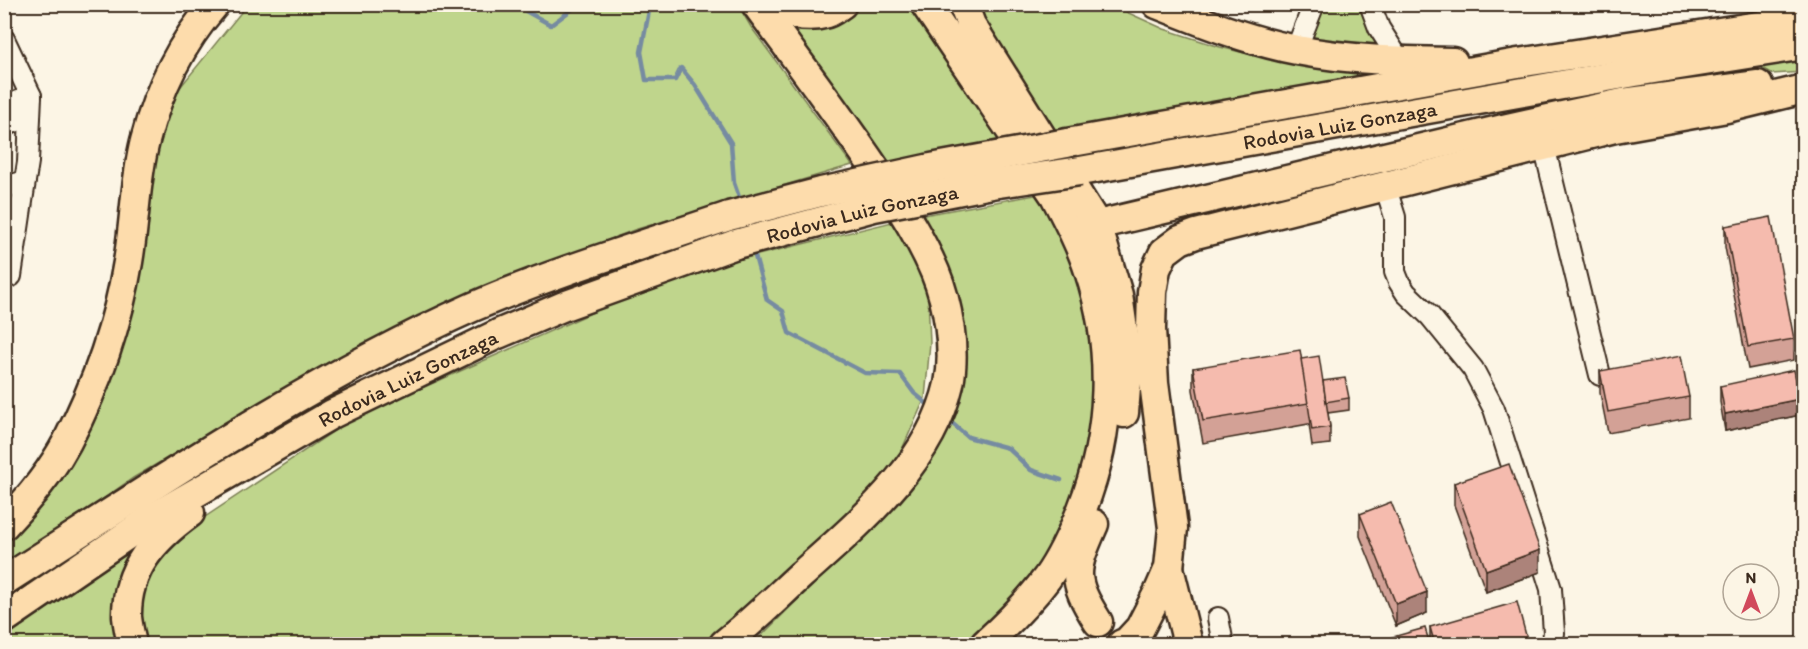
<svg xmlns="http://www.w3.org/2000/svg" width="1808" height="649" font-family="Itim,sans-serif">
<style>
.green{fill:#bfd58c;stroke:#7d8055;stroke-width:1.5}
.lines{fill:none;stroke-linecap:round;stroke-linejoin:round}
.stream{stroke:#768ba1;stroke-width:4.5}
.minor-casing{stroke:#3b2a1e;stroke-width:24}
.highway-casing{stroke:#3b2a1e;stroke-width:33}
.minor{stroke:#fcf5e5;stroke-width:20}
.highway{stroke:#fddcac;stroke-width:28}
.highway-bridge-casing{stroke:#3b2a1e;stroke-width:33;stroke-linecap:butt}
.highway-bridge{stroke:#fddcac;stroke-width:28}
.wall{fill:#d3a196;stroke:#3b2a1e;stroke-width:1.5}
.shaded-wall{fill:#ac837a;stroke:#3b2a1e;stroke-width:1.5}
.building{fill:#f5bbae;stroke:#3b2a1e;stroke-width:1.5}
.labels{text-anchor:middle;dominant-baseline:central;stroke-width:4.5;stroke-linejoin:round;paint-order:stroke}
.street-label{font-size:21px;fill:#3b2a1e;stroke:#fcf5e5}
</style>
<rect width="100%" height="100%" fill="#fcf5e5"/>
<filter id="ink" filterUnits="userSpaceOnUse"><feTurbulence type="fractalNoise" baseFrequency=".0167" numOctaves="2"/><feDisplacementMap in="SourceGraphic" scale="12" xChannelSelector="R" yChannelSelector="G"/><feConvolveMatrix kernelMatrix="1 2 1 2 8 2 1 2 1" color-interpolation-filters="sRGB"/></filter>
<g filter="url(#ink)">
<!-- green -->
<g class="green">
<polygon points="247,5 738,5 751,27 852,165 634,230 495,284 305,377 133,478 5,568 4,538 87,425 142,196 173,96"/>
<polygon points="857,5 913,5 1006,139 938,159 878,164 770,16 836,20"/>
<polygon points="970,5 1111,5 1164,29 1220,47 1269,59 1388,78 1057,144"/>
<polygon points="1321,5 1363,5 1368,22 1381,52 1308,43"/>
<polygon points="1803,58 1803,72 1772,74 1757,65"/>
<polygon points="1046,193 1083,273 1101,411 1053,553 1016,599 970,644 753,644 862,536 949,409 918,216"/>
<polygon points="896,221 914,257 928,297 930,343 925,398 894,467 843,520 703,644 142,644 140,589 175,537 352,419 677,275"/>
<polygon points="156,530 122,644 5,644 5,631"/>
</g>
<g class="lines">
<!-- stream -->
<g class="stream">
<polyline points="513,4 551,25 579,4"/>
<polyline points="646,4 649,11 641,52 646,80 675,80 681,68 695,85 731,143 734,183 741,203"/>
<polyline points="753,249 767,300 783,311 789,333 865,373 900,374 914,393 931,407"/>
<polyline points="947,419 968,437 1008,448 1031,470 1061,480"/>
</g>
<defs>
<g id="minor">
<polyline points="1370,4 1379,28 1400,61"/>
<polyline points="4,39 31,96 28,162 25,181 4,187"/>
<polyline points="1296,50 1314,4"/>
<polyline points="4,107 31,96"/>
<polyline points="4,126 30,116"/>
<polyline points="1544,146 1600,375"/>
<polyline points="1383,187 1389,198 1395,217 1395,272 1399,282 1406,293 1430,316 1473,369 1494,409 1551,589 1554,633 1552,644"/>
<polyline points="11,276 25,181"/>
<polyline points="1218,618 1223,644"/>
</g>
<g id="highway">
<path d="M766,4c16,9 41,15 58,10 7,-1 12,-6 18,-10"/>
<path d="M925,4l130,192c13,25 26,50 34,75 26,78 23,162 -7,238 -9,23 -20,48 -35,69 -18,24 -40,46 -62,66"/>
<polyline points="963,4 971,25 1097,225 1118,295 1128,363 1124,413"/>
<path d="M1157,4c45,18 92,37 140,46 51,10 104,11 156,12"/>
<polyline points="1067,143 1518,63 1804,19"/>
<path id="s1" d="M1080,171l555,-99 169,-27"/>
<polyline points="1097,225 1507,128 1623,103 1758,85"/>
<path d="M1094,524c-20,46 -24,54 4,98"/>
<path d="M4,525c22,-23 48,-55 63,-83 29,-56 51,-118 61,-180 7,-40 7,-82 17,-121 13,-51 35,-97 70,-137"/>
<polyline points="1169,568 1188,644"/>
<path d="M4,581c152,-97 305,-201 469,-274 83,-36 171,-62 256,-91"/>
<path id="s2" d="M4,619l148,-101 180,-104 166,-80 66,-28 172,-62"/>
<path d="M132,644c-2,-9 -4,-18 -5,-27 -1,-48 27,-78 63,-104"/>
<path d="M724,644c27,-21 52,-46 77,-69 58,-52 130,-111 148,-191 7,-34 -1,-81 -14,-112 -13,-31 -31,-59 -49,-87 -41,-62 -86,-121 -130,-181"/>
<polyline points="1122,644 1127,642 1140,628 1159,591 1169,568 1173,528 1154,383 1151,329 1152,292 1156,269 1164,252 1180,240 1196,234 1615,128 1727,108 1804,89"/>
</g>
</defs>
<!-- minor casing -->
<use href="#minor" class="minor-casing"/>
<!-- highway casing -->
<use href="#highway" class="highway-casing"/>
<!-- minor -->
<use href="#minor" class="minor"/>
<!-- highway -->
<use href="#highway" class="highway"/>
<defs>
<g id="highway-bridge">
<polyline points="729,216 821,192 931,168 1067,143"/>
<path id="s3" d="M736,244l138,-37 118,-23 88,-13"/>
</g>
</defs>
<!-- highway-bridge casing -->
<use href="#highway-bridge" class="highway-bridge-casing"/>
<!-- highway-bridge -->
<use href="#highway-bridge" class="highway-bridge"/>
</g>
<!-- wall -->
<g class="wall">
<polygon points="1725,226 1794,339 1794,360 1748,369 1725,247"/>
<polygon points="1301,359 1323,381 1349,398 1349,410 1328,413 1330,427 1330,444 1312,446 1309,424 1203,443 1193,390 1193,368"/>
<polygon points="1600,371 1689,397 1689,418 1608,433 1600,393"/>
<polygon points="1720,386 1800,415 1725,431 1720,402"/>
<polygon points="1454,483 1540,572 1486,592 1454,505"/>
<polygon points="1360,514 1427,613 1396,626 1360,536"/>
<polygon points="1430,627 1527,645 1382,645 1382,640 1430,644"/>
</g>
<!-- shaded-wall -->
<g class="shaded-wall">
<polygon points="9,84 9,96 4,98 4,86"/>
<polygon points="1800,399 1800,415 1725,431 1725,414"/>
<polygon points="1540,550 1540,572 1486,592 1486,570"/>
<polygon points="1427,592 1427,613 1396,626 1396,604"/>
<polygon points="1527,639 1527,645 1507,645"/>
</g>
<!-- building -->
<g class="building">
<polygon points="4,72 9,84 4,86"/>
<polygon points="1771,217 1794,339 1748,347 1725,226"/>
<polygon points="1300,350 1309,403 1203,421 1193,368"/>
<polygon points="1319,356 1330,427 1312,430 1301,359"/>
<polygon points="1681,356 1689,397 1608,412 1600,371"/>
<polygon points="1794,370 1800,399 1725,414 1720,386"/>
<polygon points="1345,378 1349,398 1326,402 1323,381"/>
<polygon points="1509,464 1540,550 1486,570 1454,483"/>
<polygon points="1391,502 1427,592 1396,604 1360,514"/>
<polygon points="1517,602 1527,639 1507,645 1435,645 1430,627"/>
<polygon points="1425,628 1430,645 1383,645 1382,640"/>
</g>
</g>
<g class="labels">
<!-- street labels -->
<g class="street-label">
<text stroke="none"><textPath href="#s1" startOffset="264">Rodovia Luiz Gonzaga</textPath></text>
<text stroke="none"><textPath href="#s3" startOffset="130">Rodovia Luiz Gonzaga</textPath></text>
<text stroke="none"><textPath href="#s2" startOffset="471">Rodovia Luiz Gonzaga</textPath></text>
</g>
</g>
<!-- margin -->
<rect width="1808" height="649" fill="none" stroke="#fcf5e5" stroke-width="24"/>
<rect x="12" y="12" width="1784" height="625" fill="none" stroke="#3b2a1e" stroke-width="2" filter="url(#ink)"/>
<!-- north arrow -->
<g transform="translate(1751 592)"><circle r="28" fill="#fcf5e5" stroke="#afa495" stroke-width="1.5"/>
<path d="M0-4.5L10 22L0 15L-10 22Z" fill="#d1495b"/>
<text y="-9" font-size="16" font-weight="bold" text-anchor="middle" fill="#3b2a1e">N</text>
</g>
</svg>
